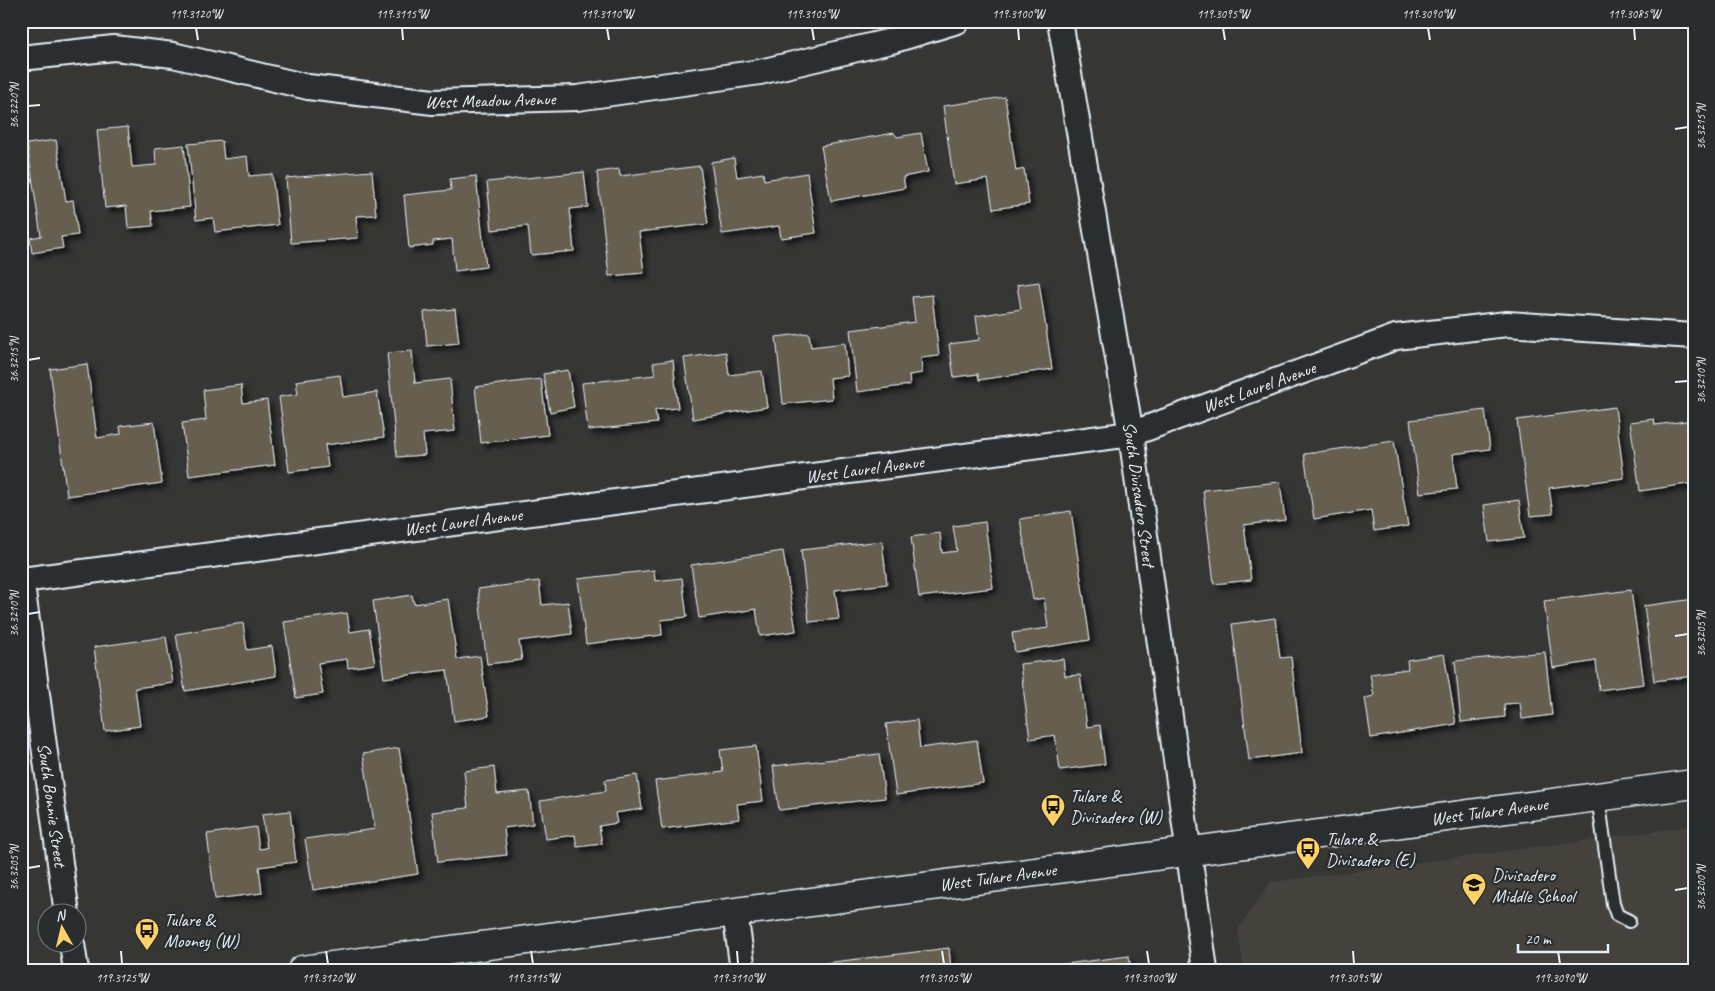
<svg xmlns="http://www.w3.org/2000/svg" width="1715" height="991" font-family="Caveat,sans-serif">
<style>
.built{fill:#44433d}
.building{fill:#665f4f;stroke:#e8f1f8;filter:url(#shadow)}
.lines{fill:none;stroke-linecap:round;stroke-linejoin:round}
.lane-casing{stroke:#e8f1f8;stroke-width:16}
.street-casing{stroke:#e8f1f8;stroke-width:28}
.secondary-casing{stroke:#e8f1f8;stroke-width:31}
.lane{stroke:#2a2d2e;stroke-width:12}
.street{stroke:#2a2d2e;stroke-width:24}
.secondary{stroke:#2a2d2e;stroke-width:28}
.ticks{fill:none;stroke:#e8f1f8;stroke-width:2}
.labels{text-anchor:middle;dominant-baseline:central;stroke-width:4.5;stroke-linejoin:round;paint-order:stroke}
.street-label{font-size:18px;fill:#e8f1f8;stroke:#2a2d2e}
.poi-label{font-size:18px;fill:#e8f1f8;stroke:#2a2d2e;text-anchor:start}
.neatline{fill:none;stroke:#e8f1f8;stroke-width:2}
.ticks-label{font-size:12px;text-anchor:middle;fill:#e8f1f8}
</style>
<defs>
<filter id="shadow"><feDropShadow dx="4.5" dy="4.5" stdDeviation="2.5" flood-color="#0009"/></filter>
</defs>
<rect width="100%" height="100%" fill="#363735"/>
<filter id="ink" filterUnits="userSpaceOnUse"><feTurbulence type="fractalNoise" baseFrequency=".02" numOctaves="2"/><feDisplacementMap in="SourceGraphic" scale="10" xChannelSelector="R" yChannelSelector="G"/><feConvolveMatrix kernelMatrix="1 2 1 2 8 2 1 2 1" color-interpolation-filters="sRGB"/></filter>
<g filter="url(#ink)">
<!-- built -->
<g class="built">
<polygon points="1694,826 1694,970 1244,970 1238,929 1271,882"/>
<polygon points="21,886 30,947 21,956"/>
</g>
<!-- building -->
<g class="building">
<polygon points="1005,97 1016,171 1024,169 1029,204 993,209 988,179 954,184 943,106"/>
<polygon points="128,127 132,167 156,165 155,148 184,145 190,207 151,211 153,226 128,228 126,206 105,208 97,130"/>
<polygon points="894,133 897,137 921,133 928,172 903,177 905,188 831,201 821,146"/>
<polygon points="56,140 66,201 73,200 78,235 61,237 63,248 32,253 30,238 41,236 27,144"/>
<polygon points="222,141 224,159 247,156 249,176 272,174 278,225 215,232 213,218 196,220 188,144"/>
<polygon points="734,158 737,177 763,173 764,180 807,173 816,233 781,238 779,226 722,234 711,162"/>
<polygon points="700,166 708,224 639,232 644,273 609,276 597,172 619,169 620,176"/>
<polygon points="372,171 376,215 356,216 358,238 291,243 286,178"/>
<polygon points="584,172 588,207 570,209 574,251 531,255 528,226 492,230 487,182"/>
<polygon points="476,176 486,267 455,271 452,239 433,241 433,245 409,248 404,195 451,190 450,179"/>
<polygon points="1039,282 1052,369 979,380 978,374 954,377 949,344 979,340 976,316 1021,309 1017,285"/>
<polygon points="932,295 939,356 921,358 922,373 909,375 910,385 857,392 850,330 915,322 912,297"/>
<polygon points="455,309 459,343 427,346 424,312"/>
<polygon points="809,333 811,347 845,343 848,376 830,378 832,399 783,404 776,337"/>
<polygon points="412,351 415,383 450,379 455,431 423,434 425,455 397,457 387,353"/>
<polygon points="726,352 729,375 762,371 767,407 693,419 684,358"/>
<polygon points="673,360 678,408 655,410 657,423 588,430 582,383 655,375 653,363"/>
<polygon points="87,364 97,438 121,434 120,426 154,422 162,483 67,496 50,369"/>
<polygon points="568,370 574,407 550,412 543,374"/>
<polygon points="340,375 343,397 377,392 384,437 325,445 328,467 289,472 279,397 298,394 296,381"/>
<polygon points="541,379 548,435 481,443 475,387"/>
<polygon points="241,385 243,403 267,400 275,465 189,476 182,423 206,420 203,390"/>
<polygon points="1615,407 1624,478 1549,488 1553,514 1530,516 1517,420"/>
<polygon points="1485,410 1490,449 1453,454 1457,489 1420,493 1410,420"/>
<polygon points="1654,419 1655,425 1694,420 1694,483 1640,491 1630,422"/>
<polygon points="1394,441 1408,526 1374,531 1371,510 1314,519 1304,454"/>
<polygon points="1280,482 1285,520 1244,525 1251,580 1214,584 1203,490"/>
<polygon points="1519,500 1524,538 1489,542 1484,505"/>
<polygon points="1071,511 1090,640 1015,652 1012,633 1048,628 1044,598 1033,600 1020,519"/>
<polygon points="985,522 993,588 919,597 911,537 940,533 942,553 957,551 953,526"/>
<polygon points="882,541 887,584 835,590 839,619 809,622 801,550"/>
<polygon points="783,551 796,631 760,636 756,609 699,618 691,565"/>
<polygon points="654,570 655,581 682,578 687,617 661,620 662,635 586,644 578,579"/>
<polygon points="539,581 542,605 568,602 572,634 519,641 522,660 487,664 478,589"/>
<polygon points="1631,590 1644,684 1599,690 1596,661 1553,668 1544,601"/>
<polygon points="412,595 414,604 448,599 457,659 480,656 489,716 454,721 447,670 384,678 373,601"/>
<polygon points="1694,599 1694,676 1654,681 1644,606"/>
<polygon points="347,613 350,632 369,629 375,664 348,668 347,659 318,663 323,694 296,698 284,622"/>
<polygon points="1275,618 1280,658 1291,657 1302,753 1249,760 1232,624"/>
<polygon points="243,623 247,650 272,646 276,676 185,691 176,634"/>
<polygon points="166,637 173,683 135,688 140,726 105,731 94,647"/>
<polygon points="1545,652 1552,715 1522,719 1520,703 1504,704 1505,717 1461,722 1455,661"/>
<polygon points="1444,654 1456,724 1371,738 1365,698 1374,696 1370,674 1408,669 1407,660"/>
<polygon points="1063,659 1065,676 1080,675 1087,727 1100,725 1105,764 1060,770 1055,735 1030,739 1020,664"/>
<polygon points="917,720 920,748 977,740 983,783 896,795 886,724"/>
<polygon points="756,746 763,801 737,804 739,819 662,829 655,781 723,772 720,750"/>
<polygon points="399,748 418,874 313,890 305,839 375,829 363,754"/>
<polygon points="879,754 885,798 779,810 773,766"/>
<polygon points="494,767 497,794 529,791 533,824 504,828 507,855 438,862 432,812 468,808 464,771"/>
<polygon points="637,775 642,809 615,813 617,823 599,826 602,844 577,847 575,835 546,839 540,801 606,791 605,780"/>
<polygon points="290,811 296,862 259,867 262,893 215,899 207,834 256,827 259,849 267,848 262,814"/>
<polygon points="949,948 951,970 826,970 825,963"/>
<polygon points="1129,956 1131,970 1042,970 1041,967"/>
</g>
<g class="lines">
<defs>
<polyline id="lane" points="1598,797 1613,904 1617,915 1629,921"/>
<g id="street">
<path id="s1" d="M1060,21l71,413 74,536"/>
<path id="s2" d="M21,58l93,-10 59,7 135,32 125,15 144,-4 183,-26 131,-31 66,-20"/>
<path id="s3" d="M21,577l46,337"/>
<path id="s4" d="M22,580l1109,-146 265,-97 111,-13 187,12"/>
<polyline points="735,913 743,970"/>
<polyline points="72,944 76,970"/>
</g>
<g id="secondary">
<path id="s5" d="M302,970l1392,-186"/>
</g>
</defs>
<!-- lane casing -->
<use href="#lane" class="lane-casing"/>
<!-- street casing -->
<use href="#street" class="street-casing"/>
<!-- secondary casing -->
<use href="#secondary" class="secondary-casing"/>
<!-- lane -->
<use href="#lane" class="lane"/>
<!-- street -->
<use href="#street" class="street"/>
<!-- secondary -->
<use href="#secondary" class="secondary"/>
</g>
</g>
<!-- ticks -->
<path class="ticks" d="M196,28l2,12M402,28l1,12M607,28l2,12M812,28l2,12M1018,28l1,12M1223,28l2,12M1428,28l2,12M1634,28l1,12M28,106l12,-1M1675,129l13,-2M28,360l12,-2M1675,382l13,-1M28,614l12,-2M1675,636l13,-2M28,868l12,-2M1675,890l13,-2M121,951l1,13M326,951l2,13M531,951l2,13M737,951l1,13M942,951l2,13M1147,951l2,13M1353,951l1,13M1558,951l2,13"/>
<!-- icons -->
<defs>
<symbol id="bus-pin" viewBox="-11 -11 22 30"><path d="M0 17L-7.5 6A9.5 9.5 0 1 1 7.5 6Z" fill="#ffd166" stroke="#2a2d2e"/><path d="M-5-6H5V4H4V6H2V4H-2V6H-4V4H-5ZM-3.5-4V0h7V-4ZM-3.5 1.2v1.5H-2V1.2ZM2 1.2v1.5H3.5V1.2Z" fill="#111"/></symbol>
<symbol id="school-pin" viewBox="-11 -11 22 30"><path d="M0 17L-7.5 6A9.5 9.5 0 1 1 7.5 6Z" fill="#ffd166" stroke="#2a2d2e"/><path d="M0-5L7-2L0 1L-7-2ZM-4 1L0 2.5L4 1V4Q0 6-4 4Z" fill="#111"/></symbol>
</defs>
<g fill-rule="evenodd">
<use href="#bus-pin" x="1039" y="792" width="28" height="38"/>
<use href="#bus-pin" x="1294" y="835" width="28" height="38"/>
<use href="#school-pin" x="1460" y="871" width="28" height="38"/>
<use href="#bus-pin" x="133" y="916" width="28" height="38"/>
</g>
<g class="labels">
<!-- street labels -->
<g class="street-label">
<text stroke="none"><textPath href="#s2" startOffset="475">West Meadow Avenue</textPath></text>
<text stroke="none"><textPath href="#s4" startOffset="1255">West Laurel Avenue</textPath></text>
<text stroke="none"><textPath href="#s4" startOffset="850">West Laurel Avenue</textPath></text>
<text stroke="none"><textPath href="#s1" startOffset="480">South Divisadero Street</textPath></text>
<text stroke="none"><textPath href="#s4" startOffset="445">West Laurel Avenue</textPath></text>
<text stroke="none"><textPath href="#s3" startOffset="230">South Bonnie Street</textPath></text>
<text stroke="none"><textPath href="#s5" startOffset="1198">West Tulare Avenue</textPath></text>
<text stroke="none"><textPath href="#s5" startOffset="702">West Tulare Avenue</textPath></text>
</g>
<!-- poi labels -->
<g class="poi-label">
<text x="1070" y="796">Tulare &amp;<tspan x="1070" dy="21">Divisadero (W)</tspan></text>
<text x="1326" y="839">Tulare &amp;<tspan x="1326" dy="21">Divisadero (E)</tspan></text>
<text x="1492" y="875">Divisadero<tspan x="1492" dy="21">Middle School</tspan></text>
<text x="164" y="920">Tulare &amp;<tspan x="164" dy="21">Mooney (W)</tspan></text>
</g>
</g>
<!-- margin -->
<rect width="1715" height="991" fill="none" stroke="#2a2d2e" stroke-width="55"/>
<!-- north arrow -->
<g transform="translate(62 928) rotate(352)"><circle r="24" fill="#2a2d2e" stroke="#767b7f"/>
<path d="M0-4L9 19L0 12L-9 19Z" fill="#ffd166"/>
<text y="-8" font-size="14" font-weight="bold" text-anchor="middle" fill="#e8f1f8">N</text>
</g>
<!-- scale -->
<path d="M1518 944v8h90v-8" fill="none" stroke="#e8f1f8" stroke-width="2.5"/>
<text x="1525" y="944" font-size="15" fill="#e8f1f8" stroke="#2a2d2e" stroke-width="4" paint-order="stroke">20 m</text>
<rect x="28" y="28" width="1660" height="936" class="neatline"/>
<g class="ticks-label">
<text x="196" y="18">119.3120°W</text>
<text x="402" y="18">119.3115°W</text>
<text x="607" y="18">119.3110°W</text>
<text x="812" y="18">119.3105°W</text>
<text x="1018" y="18">119.3100°W</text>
<text x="1223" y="18">119.3095°W</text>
<text x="1428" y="18">119.3090°W</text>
<text x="1634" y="18">119.3085°W</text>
<text transform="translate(14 106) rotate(-90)" y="4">36.3220°N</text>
<text transform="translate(1701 127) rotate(-90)" y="4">36.3215°N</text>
<text transform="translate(14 360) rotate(-90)" y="4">36.3215°N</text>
<text transform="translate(1701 381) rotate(-90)" y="4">36.3210°N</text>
<text transform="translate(14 614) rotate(-90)" y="4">36.3210°N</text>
<text transform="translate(1701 634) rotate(-90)" y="4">36.3205°N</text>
<text transform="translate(14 868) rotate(-90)" y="4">36.3205°N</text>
<text transform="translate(1701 888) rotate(-90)" y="4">36.3200°N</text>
<text x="122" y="982">119.3125°W</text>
<text x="328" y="982">119.3120°W</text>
<text x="533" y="982">119.3115°W</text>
<text x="738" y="982">119.3110°W</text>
<text x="944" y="982">119.3105°W</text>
<text x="1149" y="982">119.3100°W</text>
<text x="1354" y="982">119.3095°W</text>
<text x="1560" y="982">119.3090°W</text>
</g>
</svg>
